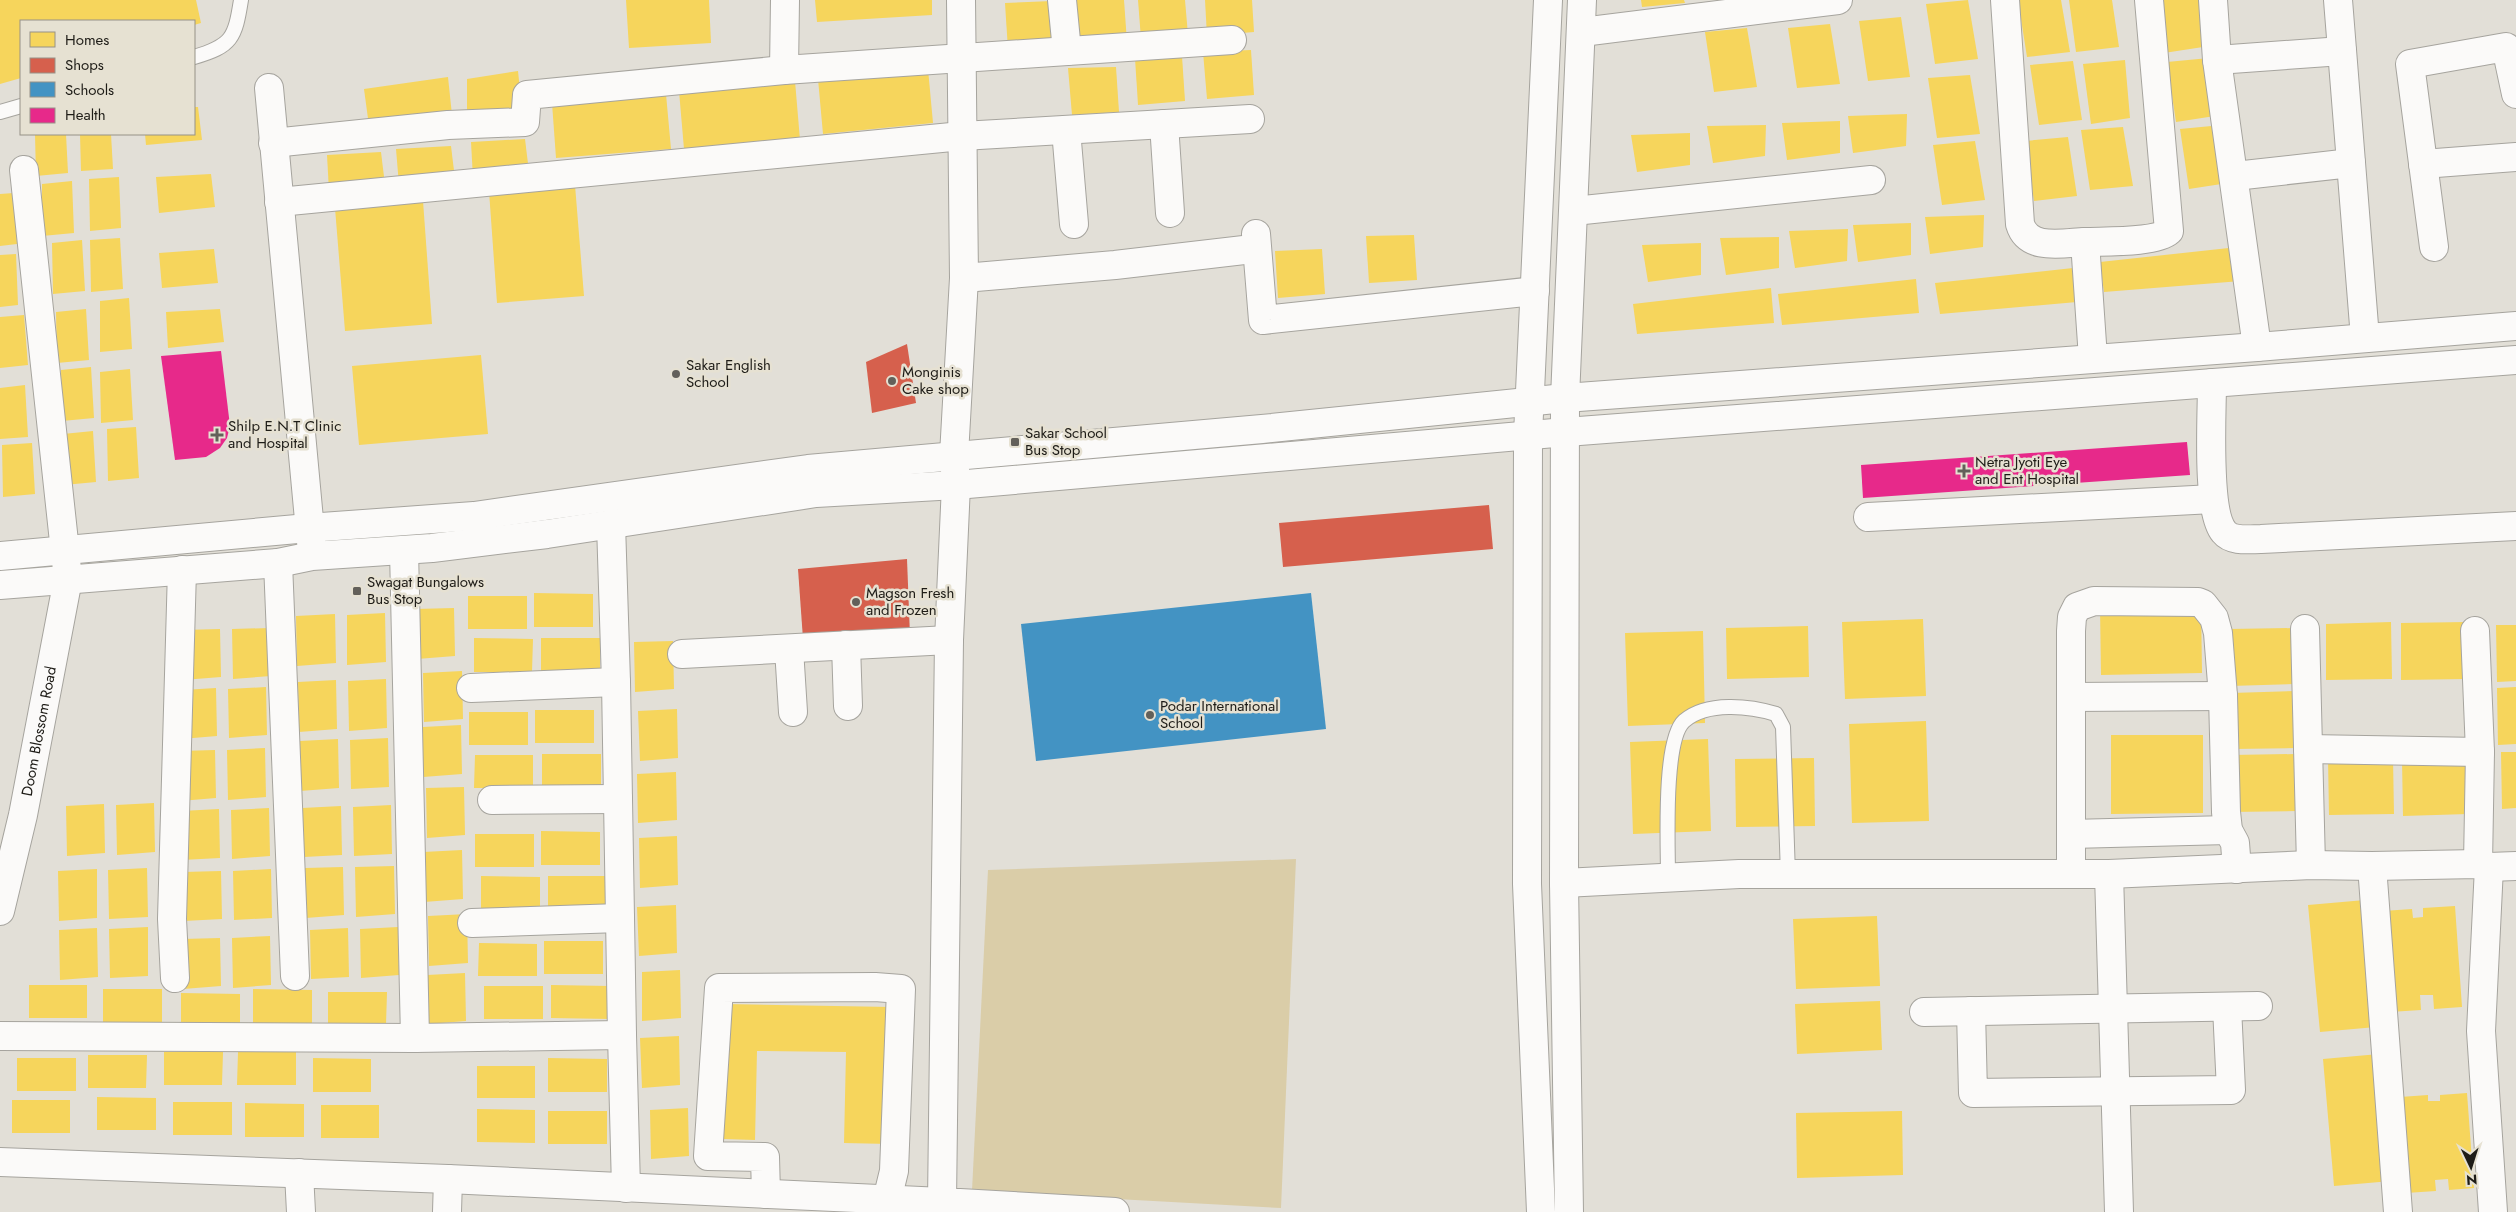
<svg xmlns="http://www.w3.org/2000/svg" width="2516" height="1212" font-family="Jost,sans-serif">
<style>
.green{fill:#dacda8}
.homes{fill:#f6d55c}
.shops{fill:#d6604d}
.schools{fill:#4393c3}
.health{fill:#e7298a}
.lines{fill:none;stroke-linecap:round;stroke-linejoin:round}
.service-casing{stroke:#a6a49e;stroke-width:16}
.minor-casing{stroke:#a6a49e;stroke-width:30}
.tertiary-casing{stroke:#a6a49e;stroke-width:30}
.secondary-casing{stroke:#a6a49e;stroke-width:30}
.service{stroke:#fbfaf9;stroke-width:14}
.minor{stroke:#fbfaf9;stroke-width:28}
.tertiary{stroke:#fbfaf9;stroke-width:28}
.secondary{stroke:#fbfaf9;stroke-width:28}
.poi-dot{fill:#63605a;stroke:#e6e1d2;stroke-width:2}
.labels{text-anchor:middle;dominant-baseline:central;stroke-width:5;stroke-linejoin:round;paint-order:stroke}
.poi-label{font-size:15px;fill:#1e1c17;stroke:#e6e1d2;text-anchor:start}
.street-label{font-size:15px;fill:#1e1c17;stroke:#e6e1d2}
</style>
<rect width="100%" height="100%" fill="#e2dfd7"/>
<!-- green -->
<polygon class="green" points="1296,859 1281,1208 972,1191 988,870"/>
<!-- homes -->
<g class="homes">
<polygon points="0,0 196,0 201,23 194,25 194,21 21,21 21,78 0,84"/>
<polygon points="626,0 709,0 711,43 629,48"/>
<polygon points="815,0 932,0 932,15 817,22"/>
<polygon points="1076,0 1124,0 1127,42 1079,46"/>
<polygon points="1138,0 1185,0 1188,35 1141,39"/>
<polygon points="1205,0 1252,0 1254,32 1207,36"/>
<polygon points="1641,0 1684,0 1685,3 1642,7"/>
<polygon points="1968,0 1978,59 1935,64 1926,4"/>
<polygon points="2018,0 2061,0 2070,52 2027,57"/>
<polygon points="2069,0 2112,0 2119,47 2076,52"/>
<polygon points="2157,0 2199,0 2203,47 2164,53"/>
<polygon points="1052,1 1055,46 1008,50 1005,3"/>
<polygon points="1901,17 1910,77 1868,81 1859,21"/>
<polygon points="1830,24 1840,84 1797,88 1788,28"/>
<polygon points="1747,28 1757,87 1714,92 1705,32"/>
<polygon points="1251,50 1254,95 1207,99 1203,52"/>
<polygon points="1182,56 1185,101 1138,105 1135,58"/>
<polygon points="2209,58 2215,116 2176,122 2167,62"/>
<polygon points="2125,60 2130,118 2091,124 2083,64"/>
<polygon points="2073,61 2082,120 2039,125 2030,65"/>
<polygon points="1116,67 1119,112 1072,115 1068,68"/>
<polygon points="928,69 933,123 823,134 818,79"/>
<polygon points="518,71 522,109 467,116 467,79"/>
<polygon points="1970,75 1980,134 1937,138 1928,78"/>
<polygon points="448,77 452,115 369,126 364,89"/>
<polygon points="795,81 800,140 684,149 679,91"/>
<polygon points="666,94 671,149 556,158 552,103"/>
<polygon points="194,107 198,107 202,140 146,145 145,134 194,134"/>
<polygon points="1907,114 1906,146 1853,153 1848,116"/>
<polygon points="1840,121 1840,153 1787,160 1782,123"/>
<polygon points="1766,125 1765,156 1713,163 1707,126"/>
<polygon points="2222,125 2228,183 2189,189 2180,129"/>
<polygon points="2123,127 2133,186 2090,190 2081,130"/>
<polygon points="1690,133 1690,165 1637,172 1631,135"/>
<polygon points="35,134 66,134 68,173 36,176"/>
<polygon points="80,134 111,134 113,169 81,171"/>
<polygon points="2068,137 2077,196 2034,201 2025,141"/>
<polygon points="525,139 529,172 473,178 471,142"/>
<polygon points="1975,141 1985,200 1942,205 1933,145"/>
<polygon points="451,146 455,179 399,185 396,149"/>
<polygon points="381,152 385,185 329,191 327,155"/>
<polygon points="211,174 215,207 159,213 156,177"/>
<polygon points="119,177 121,228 90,231 89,179"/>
<polygon points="72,181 74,233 42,236 42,184"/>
<polygon points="575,185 584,296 497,303 489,191"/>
<polygon points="14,193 17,244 0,246 0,194"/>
<polygon points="423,201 432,324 345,331 335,208"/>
<polygon points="1984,215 1983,247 1930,254 1925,217"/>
<polygon points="1911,223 1911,255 1858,262 1853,225"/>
<polygon points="1848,229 1847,261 1795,268 1789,231"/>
<polygon points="1414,235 1417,280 1369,283 1366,236"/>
<polygon points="1779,237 1779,268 1726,275 1720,238"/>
<polygon points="120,238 123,289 91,292 90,240"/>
<polygon points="82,240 85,291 53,294 52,243"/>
<polygon points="1701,243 1701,275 1648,282 1642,245"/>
<polygon points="2238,247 2241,281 2104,292 2100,262"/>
<polygon points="214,249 218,283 162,288 159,253"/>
<polygon points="1322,249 1325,294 1278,298 1275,251"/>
<polygon points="16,254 18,305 0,307 0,255"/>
<polygon points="2073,268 2077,302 1940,314 1935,283"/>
<polygon points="1916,279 1919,313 1782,325 1778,294"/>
<polygon points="1771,288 1774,323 1637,334 1633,304"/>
<polygon points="129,298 132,349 100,352 100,301"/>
<polygon points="86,309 89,360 57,363 56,312"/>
<polygon points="220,309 224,342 168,348 166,312"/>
<polygon points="24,315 28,365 0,368 0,317"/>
<polygon points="481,355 488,434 359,445 352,366"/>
<polygon points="91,367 94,418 62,421 61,370"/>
<polygon points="130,369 133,420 101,423 100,372"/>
<polygon points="25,385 28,437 0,439 0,388"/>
<polygon points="136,427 139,478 108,481 107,429"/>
<polygon points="93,431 96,482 64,485 63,434"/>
<polygon points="32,443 35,494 3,497 2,445"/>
<polygon points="534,593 593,594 593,627 534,627"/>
<rect x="468" y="596" width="59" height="33"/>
<polygon points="2201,605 2202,673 2101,675 2100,607"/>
<polygon points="454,608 455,656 417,659 415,609"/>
<polygon points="385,613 386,662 347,665 347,615"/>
<polygon points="335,614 336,663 297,666 296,616"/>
<polygon points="1923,619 1926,696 1845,699 1842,622"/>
<polygon points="2391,622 2392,679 2326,680 2326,624"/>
<polygon points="2466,622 2466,679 2401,680 2401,623"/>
<polygon points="2496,625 2516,625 2516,681 2497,682"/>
<polygon points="1808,626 1809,677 1727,679 1726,628"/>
<polygon points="270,628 271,676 233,679 232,629"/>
<polygon points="2295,628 2295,684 2230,686 2229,629"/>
<polygon points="220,629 221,677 183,680 183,630"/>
<polygon points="1703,631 1705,723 1628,726 1625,633"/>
<polygon points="474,638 533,639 532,672 474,672"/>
<rect x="541" y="638" width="59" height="33"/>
<polygon points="673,641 674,689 635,692 634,642"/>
<polygon points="462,671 463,719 424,722 423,673"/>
<polygon points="386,679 387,728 349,731 348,681"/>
<polygon points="336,680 337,729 299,732 298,682"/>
<polygon points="266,687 267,735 229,738 228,689"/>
<polygon points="2516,687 2516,744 2498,745 2497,688"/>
<polygon points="216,688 217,736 181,739 183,690"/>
<polygon points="2296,691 2297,748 2232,749 2231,693"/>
<polygon points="677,709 678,758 640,761 638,711"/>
<rect x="535" y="710" width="59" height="33"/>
<rect x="469" y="712" width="59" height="33"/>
<polygon points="1926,721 1929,821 1852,823 1849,724"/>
<polygon points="461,725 462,774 423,777 423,727"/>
<polygon points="2111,735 2203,735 2203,813 2111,814"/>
<polygon points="388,738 389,787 351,789 350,740"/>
<polygon points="338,739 339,788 300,791 300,741"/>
<polygon points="1708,739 1711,831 1633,834 1630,742"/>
<polygon points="265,748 266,797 228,800 227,750"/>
<polygon points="215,750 216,798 180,801 180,751"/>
<polygon points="2501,752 2516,752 2516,808 2502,809"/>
<rect x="542" y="754" width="59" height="33"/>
<polygon points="2296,754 2297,811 2230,812 2231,755"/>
<polygon points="475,755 533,755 533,788 474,788"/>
<polygon points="1814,758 1815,826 1736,827 1735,759"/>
<polygon points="2328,758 2393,758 2394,814 2329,815"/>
<polygon points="2467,758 2468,814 2403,816 2402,759"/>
<polygon points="676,772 677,820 638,823 637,774"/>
<polygon points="464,787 465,835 427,838 426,788"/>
<polygon points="154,803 155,852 117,855 116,805"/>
<polygon points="104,804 105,853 67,856 66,806"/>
<polygon points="391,805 392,854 354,856 353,807"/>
<polygon points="341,806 342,855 304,857 302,808"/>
<polygon points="269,808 270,856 232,859 231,810"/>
<polygon points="219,809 220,858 182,860 181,811"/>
<polygon points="541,831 600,832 600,865 541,865"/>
<rect x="475" y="834" width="59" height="33"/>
<polygon points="677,836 678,885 640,888 639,838"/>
<polygon points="462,850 463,899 424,902 423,852"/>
<polygon points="394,866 395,914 356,917 355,867"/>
<polygon points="343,867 344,915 306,918 305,868"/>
<polygon points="147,868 148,917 109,919 108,870"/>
<polygon points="97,869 97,918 59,921 58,871"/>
<polygon points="271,869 272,918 234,920 233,871"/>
<polygon points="221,871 222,919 184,921 183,872"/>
<polygon points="481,876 540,877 540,910 481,910"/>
<rect x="548" y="876" width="59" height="33"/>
<polygon points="2365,900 2376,1027 2320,1032 2308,905"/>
<polygon points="676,905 677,953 639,956 637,907"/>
<polygon points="2455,906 2462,1007 2434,1009 2433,995 2420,995 2421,1010 2390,1012 2383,911 2412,909 2413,918 2423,917 2423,908"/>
<polygon points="467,914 468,963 429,966 428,916"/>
<polygon points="1877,916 1880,986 1796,989 1793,919"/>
<polygon points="148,927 148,976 110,978 109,929"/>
<polygon points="398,927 399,975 361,978 360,929"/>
<polygon points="97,928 98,977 60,980 59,930"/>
<polygon points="348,928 349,977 311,979 310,930"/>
<polygon points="270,936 271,985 233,988 232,938"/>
<polygon points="220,938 221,986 183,989 182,939"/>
<rect x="544" y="941" width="59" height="33"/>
<polygon points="479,943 537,944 537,976 478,976"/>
<polygon points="680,970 681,1018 642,1021 642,972"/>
<polygon points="465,973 466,1021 428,1024 427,975"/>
<rect x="29" y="985" width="58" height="33"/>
<polygon points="551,985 610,986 610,1019 551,1018"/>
<rect x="484" y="986" width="59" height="33"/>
<rect x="103" y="989" width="59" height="33"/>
<polygon points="253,989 312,990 312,1023 253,1023"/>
<polygon points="328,992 387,992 386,1025 328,1025"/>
<polygon points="181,993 240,994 240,1027 181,1027"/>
<polygon points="1880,1001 1882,1050 1797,1054 1795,1004"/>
<polygon points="726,1004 892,1007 890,1144 844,1143 846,1052 757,1051 755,1140 723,1139"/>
<polygon points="679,1036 680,1085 642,1088 640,1038"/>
<polygon points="164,1052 223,1052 222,1085 164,1085"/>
<polygon points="238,1052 296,1052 296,1085 237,1085"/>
<polygon points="2379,1054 2391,1181 2334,1186 2323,1059"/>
<polygon points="88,1055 147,1055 146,1088 88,1088"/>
<rect x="17" y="1058" width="59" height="33"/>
<polygon points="313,1058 371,1059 371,1092 313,1092"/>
<polygon points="548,1058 607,1059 607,1092 548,1092"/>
<rect x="477" y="1066" width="58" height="32"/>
<polygon points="2467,1093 2474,1188 2449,1190 2448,1179 2435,1180 2436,1191 2406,1193 2400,1097 2428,1095 2428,1101 2440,1101 2440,1095"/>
<polygon points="97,1097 156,1098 156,1130 97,1130"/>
<rect x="12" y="1100" width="58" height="33"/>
<rect x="173" y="1102" width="59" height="33"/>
<polygon points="245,1103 304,1104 304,1137 245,1137"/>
<rect x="321" y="1105" width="58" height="33"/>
<polygon points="688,1108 689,1156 651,1159 650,1110"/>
<polygon points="477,1109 535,1110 535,1143 477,1142"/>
<rect x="548" y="1111" width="59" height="33"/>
<polygon points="1902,1111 1903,1175 1797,1178 1796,1113"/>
</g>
<!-- shops -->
<g class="shops">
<polygon points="907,344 916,403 872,413 866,362"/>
<polygon points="1489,505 1493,549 1283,567 1279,523"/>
<polygon points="907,559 910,636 803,639 798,569"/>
</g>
<!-- schools -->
<polygon class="schools" points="1311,593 1326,729 1036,761 1021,624"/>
<!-- health -->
<g class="health">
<polygon points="221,351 230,426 227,438 220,448 206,457 175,460 161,356"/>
<polygon points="2187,442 2190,475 1863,498 1861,465"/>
</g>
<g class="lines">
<defs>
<g id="service">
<path d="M194,57c38,-11 41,-19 47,-57"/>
<polyline points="0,112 21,106"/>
<path d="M1668,876c0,-30 -5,-136 16,-155 23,-20 66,-15 92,-7l7,13 5,148"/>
</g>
<g id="minor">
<polyline points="961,0 964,278 954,455 956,485 949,640 942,1202 1115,1212"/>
<polyline points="1062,0 1067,51"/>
<path d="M2005,0l15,224c8,27 42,19 65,18"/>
<polyline points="2213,0 2217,60 2257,347"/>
<polyline points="2338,0 2365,338"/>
<polyline points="1582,32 1838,0"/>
<polyline points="2217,60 2342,51"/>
<polyline points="784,70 785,0"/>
<polyline points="269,88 312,552"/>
<polyline points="1164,124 1170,213"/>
<polyline points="1066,130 1074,224"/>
<polyline points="273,143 448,125 525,122 527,95 784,70 1232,40"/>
<polyline points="2423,164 2516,157"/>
<polyline points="2235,176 2351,163"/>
<polyline points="279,202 962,136 1250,119"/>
<polyline points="1574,211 1871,180"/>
<polyline points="1256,234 1263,320 1535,291"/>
<polyline points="2434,247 2410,64 2506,47 2516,94"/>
<polyline points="964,278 1115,265 1244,250"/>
<path d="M2093,358l-8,-116c19,-1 71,1 84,-11l-20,-231"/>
<path d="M2212,383c0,32 -6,128 12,149 8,10 26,7 37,7l255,-13"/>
<polyline points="1868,517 2213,499"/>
<polyline points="611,524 616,682 622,1035"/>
<polyline points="404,550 415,1038"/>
<polyline points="278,563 295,976"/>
<polyline points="2305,629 2311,865"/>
<polyline points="2475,631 2480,752 2478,864"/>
<polyline points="846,645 848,706"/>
<polyline points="789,649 793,712"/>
<polyline points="682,654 949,640"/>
<polyline points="471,688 616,682"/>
<polyline points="2071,697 2223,696"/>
<polyline points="2308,749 2480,752"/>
<polyline points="492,800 618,799"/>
<polyline points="2071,834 2228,830"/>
<polyline points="2372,866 2398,1212"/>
<polyline points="2489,867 2481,1031 2493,1212"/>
<polyline points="2071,873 2071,631 2072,617 2077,607 2094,601 2198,602 2203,604 2214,618 2218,633 2223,696 2226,812 2228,830 2235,843 2237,869"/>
<polyline points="2109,874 2119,1212"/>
<polyline points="1564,883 1739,874 2109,874 2311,865 2372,866 2478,864 2489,867 2516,866"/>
<path id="s1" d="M0,911l23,-96 45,-236 -44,-409"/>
<polyline points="472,923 620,918"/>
<polyline points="175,978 172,919 182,570"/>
<polyline points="1971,1011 1973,1093 2231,1090 2227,1007"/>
<polyline points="1924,1012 2258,1006"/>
<polyline points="0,1036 415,1038 622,1035 626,1188"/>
<polyline points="0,1162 448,1179 942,1202 942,1212"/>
<polyline points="299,1173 301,1212"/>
<polyline points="766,1194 765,1157 708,1156 719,988 875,987 901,989 894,1171 887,1200"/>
<polyline points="447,1212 448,1179"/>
</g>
<g id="tertiary">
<polyline points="1541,1212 1527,884 1528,435 1548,0"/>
<polyline points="1569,1212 1564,883 1565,398 1582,0"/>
</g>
<g id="secondary">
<polyline points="0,556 308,528 474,516 808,469 1262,429 1565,398 2257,347 2516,326"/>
<polyline points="0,585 278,563 312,556 432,548 547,534 816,493 956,485 1566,432 2516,360"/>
</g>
</defs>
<!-- service casing -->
<use href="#service" class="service-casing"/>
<!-- minor casing -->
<use href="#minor" class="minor-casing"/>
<!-- tertiary casing -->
<use href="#tertiary" class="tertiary-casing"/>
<!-- secondary casing -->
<use href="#secondary" class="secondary-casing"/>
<!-- service -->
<use href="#service" class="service"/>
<!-- minor -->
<use href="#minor" class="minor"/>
<!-- tertiary -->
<use href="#tertiary" class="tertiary"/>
<!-- secondary -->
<use href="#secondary" class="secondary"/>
</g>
<!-- markers -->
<g class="poi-dot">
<circle cx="676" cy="374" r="5"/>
<circle cx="892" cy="381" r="5"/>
<path d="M214.5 427.5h5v5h5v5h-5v5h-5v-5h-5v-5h5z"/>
<rect x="1010" y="437" width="10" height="10" rx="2.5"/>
<path d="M1961.5 463.5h5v5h5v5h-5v5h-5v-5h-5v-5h5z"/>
<rect x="352" y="586" width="10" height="10" rx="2.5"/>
<circle cx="856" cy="602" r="5"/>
<circle cx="1150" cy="715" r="5"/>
</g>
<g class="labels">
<!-- poi labels -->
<g class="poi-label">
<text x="686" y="365">Sakar English<tspan x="686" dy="17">School</tspan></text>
<text x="902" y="372">Monginis<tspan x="902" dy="17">Cake shop</tspan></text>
<text x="228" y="426">Shilp E.N.T Clinic<tspan x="228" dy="17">and Hospital</tspan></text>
<text x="1025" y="433">Sakar School<tspan x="1025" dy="17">Bus Stop</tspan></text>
<text x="1975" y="462">Netra Jyoti Eye<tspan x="1975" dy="17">and Ent Hospital</tspan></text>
<text x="367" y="582">Swagat Bungalows<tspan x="367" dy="17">Bus Stop</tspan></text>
<text x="866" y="593">Magson Fresh<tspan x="866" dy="17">and Frozen</tspan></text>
<text x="1160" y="706">Podar International<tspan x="1160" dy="17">School</tspan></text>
</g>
<!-- street labels -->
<g class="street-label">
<text stroke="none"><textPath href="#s1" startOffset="184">Doom Blossom Road</textPath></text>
</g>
</g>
<!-- legend -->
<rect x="20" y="20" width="175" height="115" fill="#e6e1d2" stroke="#969287"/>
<rect x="30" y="32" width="25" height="15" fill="#f6d55c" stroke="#969287"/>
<text x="65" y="45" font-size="15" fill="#1e1c17">Homes</text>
<rect x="30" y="58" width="25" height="15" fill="#d6604d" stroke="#969287"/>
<text x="65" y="70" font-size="15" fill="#1e1c17">Shops</text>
<rect x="30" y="82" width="25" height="15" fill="#4393c3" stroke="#969287"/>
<text x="65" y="95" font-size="15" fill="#1e1c17">Schools</text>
<rect x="30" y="108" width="25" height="15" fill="#e7298a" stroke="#969287"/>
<text x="65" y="120" font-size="15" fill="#1e1c17">Health</text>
<!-- north arrow -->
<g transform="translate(2471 1167) rotate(176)" stroke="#e6e1d2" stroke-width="4" paint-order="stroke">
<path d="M0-4L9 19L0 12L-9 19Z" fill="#1e1c17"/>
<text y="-8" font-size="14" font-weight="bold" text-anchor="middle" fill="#1e1c17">N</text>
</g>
</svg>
